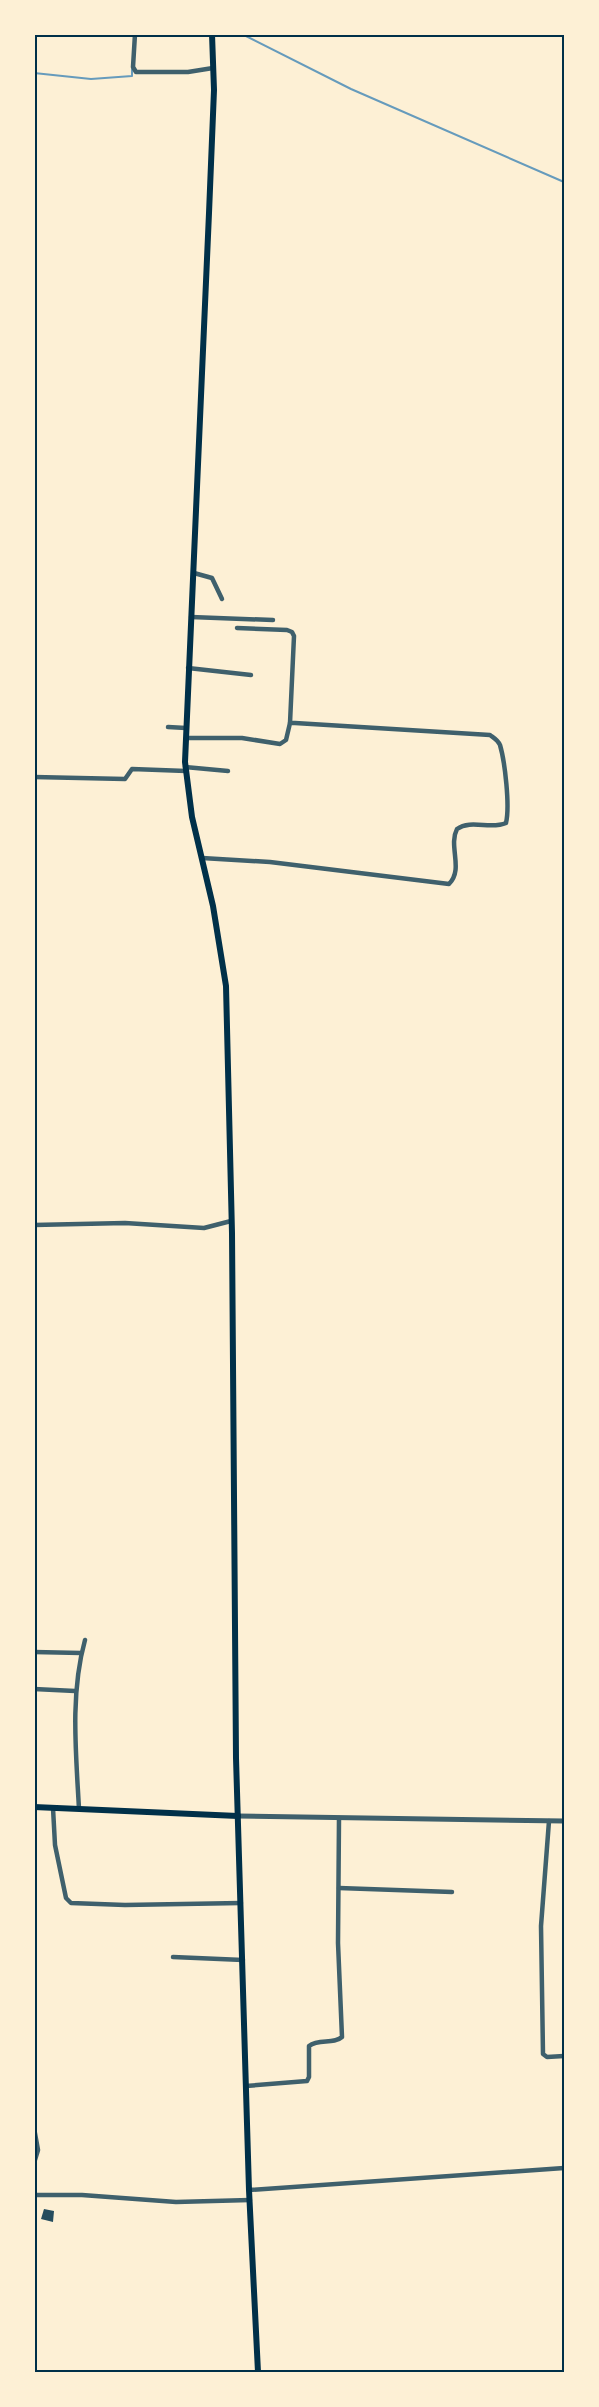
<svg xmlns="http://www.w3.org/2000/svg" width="599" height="2407" font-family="'Work Sans',sans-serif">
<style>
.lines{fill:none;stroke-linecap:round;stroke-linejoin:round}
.stream{stroke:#669bbc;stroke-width:2}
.building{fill:#264d5e}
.minor{stroke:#3f606c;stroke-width:4.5}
.tertiary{stroke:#3f606c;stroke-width:5}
.secondary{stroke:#003049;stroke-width:6}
.neatline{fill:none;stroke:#003049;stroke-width:2}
</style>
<rect width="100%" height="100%" fill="#fdf0d5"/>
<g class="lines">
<!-- stream -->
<g class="stream">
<polyline points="242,34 351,89 564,182"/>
<polyline points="34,73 91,79 132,76 132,69"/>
</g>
</g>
<!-- building -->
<polygon class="building" points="44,2209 54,2211 53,2222 41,2219"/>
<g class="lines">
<!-- minor -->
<g class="minor">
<polyline points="135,34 133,67 136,72 188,72 213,68"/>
<polyline points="194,573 212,578 222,599"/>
<polyline points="191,617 273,620"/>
<polyline points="237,628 287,630 292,632 294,636 290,723"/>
<polyline points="188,668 251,675"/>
<polyline points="168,727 186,728"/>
<path d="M186,738h56l38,6 6,-4 4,-17h5l195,12c4,3 8,5 10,10 5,17 10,61 6,78 -15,7 -35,-4 -49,6 -9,17 7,40 -8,55l-179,-22 -68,-4"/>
<polyline points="185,767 228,771"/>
<polyline points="34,777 125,779 132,769 186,771"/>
<polyline points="34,1225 125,1223 204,1228 231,1221"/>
<polyline points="34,1652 81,1653"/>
<polyline points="34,1689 75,1691"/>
<polyline points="53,1808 55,1845 66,1898 71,1903 125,1905 241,1903"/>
<path d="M79,1809c-3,-56 -9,-115 6,-169"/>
<polyline points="549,1821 541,1926 543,2054 547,2057 564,2056"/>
<polyline points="339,1888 452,1892"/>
<polyline points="173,1957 243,1960"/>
<path d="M246,2086l61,-5 2,-4v-31c10,-8 24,-1 33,-9l-4,-94 1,-125"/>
<polyline points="34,2128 38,2150 34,2163"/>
<polyline points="249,2190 564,2168"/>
<polyline points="34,2195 82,2195 176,2202 250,2200"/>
</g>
<!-- tertiary -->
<polyline class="tertiary" points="238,1816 564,1821"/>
<!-- secondary -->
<g class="secondary">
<polyline points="212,34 214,90 209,213 185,762 192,817 213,906 226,986 232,1233 236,1758 249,2190 258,2372"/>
<polyline points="34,1807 238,1816"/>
</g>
</g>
<!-- border -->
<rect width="599" height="2407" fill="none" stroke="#fdf0d5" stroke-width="72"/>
<rect x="36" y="36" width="527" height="2335" class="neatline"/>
</svg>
